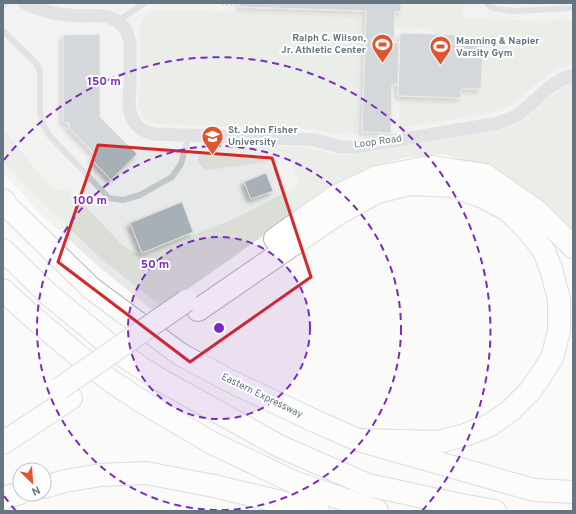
<svg xmlns="http://www.w3.org/2000/svg" width="576" height="514" font-family="Overpass,sans-serif">
<style>
.built{fill:#e8e9e9}
.green{fill:#daded7}
.building{fill:#a8b0b7;stroke:#dcdbda;filter:url(#shadow)}
.lines{fill:none;stroke-linecap:round;stroke-linejoin:round}
.highway-casing{stroke:#b4b9bd;stroke-width:24}
.path{stroke:#bbbfc2;stroke-width:2;stroke-dasharray:2 2;stroke-linecap:butt}
.lane{stroke:#c1c6ca;stroke-width:6}
.street{stroke:#c1c6ca;stroke-width:13}
.highway{stroke:#fff;stroke-width:22}
.highway-bridge-casing{stroke:#b4b9bd;stroke-width:24;stroke-linecap:butt}
.highway-bridge{stroke:#fff;stroke-width:22}
.marked{fill:none;stroke:#d62828;stroke-width:3;stroke-linejoin:round}
.ring{fill:none;stroke:#7b2cbf;stroke-width:2;stroke-dasharray:7 5}
.labels{text-anchor:middle;dominant-baseline:central;stroke-width:4;stroke-linejoin:round;paint-order:stroke}
.poi-label{font-size:10px;font-weight:bold;fill:#657682;stroke:#fff;text-anchor:start}
.street-label{font-size:10px;fill:#657682;stroke:#fff}
.centre{fill:#7b2cbf;stroke:#fff;stroke-width:2}
.ring-label{font-size:12px;text-anchor:middle;font-weight:bold;fill:#7b2cbf;stroke:#fff;stroke-width:4;stroke-linejoin:round;paint-order:stroke}
</style>
<defs>
<filter id="shadow"><feDropShadow dx="-3.5" dy="3.5" stdDeviation="2" flood-color="#0004"/></filter>
</defs>
<rect width="100%" height="100%" fill="#fafaf8"/>
<!-- built -->
<polygon class="built" points="3,3 573,3 573,230 546,203 502,172 444,154 403,158 370,167 338,183 155,312 99,267 39,212 3,172"/>
<!-- green -->
<g class="green">
<path d="M401,3l62,1v14l80,3 30,-2v44c-11,3 -21,8 -30,15 -9,7 -16,16 -26,23 -10,8 -24,11 -37,14l-81,13 1,-32 61,-7h20l2,-46 -20,-1 1,-7 -31,-2v-4l-39,-1 1,-16h6z"/>
<path d="M152,10h29l177,6 2,3 -4,116 -21,-1 -23,-5 -154,-5c-12,-2 -16,-7 -19,-18l1,-79c3,-9 4,-13 12,-17z"/>
<path d="M573,83v147l-27,-27 -44,-31 -58,-18 -41,4 -33,9 -32,16 -176,124 -57,-45 -51,-48 -34,-33 -17,-20v-33l45,57 11,6 9,-3 55,58 17,9 94,-36 65,-34 -9,-27 -81,12 -6,-2 -5,-5c0,-11 2,-14 12,-19l88,3c13,1 25,5 38,7 17,2 34,-2 50,-4l5,-2c23,-4 46,-8 69,-11 19,-3 39,-5 56,-14 22,-10 34,-32 57,-40z"/>
</g>
<!-- building -->
<g class="building">
<polygon points="240,3 401,3 401,12 395,12 394,43 399,43 398,85 392,85 391,133 362,132 366,11 240,7"/>
<polygon points="400,33 464,35 463,42 483,43 481,89 461,89 461,98 398,96"/>
<polygon points="100,34 100,117 137,154 111,180 91,159 95,155 69,128 69,123 63,122 63,35"/>
<polygon points="266,173 273,191 251,199 244,182"/>
<polygon points="182,202 193,232 142,253 130,223"/>
</g>
<g class="lines">
<defs>
<g id="highway">
<polyline points="3,200 8,207 91,288 180,354 228,380 317,422 358,440 534,490 573,492"/>
<polyline points="275,239 333,198 377,177 430,167 485,175 537,211 573,247"/>
<polyline points="3,250 47,293 122,355 157,378 279,446 368,485 456,504 495,511"/>
<polyline points="3,290 28,313 80,357 111,381 144,403 212,443 294,482 377,511"/>
<polyline points="198,310 336,215 377,192 410,184 452,186 481,196 508,210 531,234 544,251 551,269 559,299 559,331 552,358 541,375 530,391 510,411 490,425 465,435 438,442 358,440"/>
<polyline points="3,443 71,398"/>
<polyline points="44,487 65,481 101,475 146,473 214,486 318,511"/>
<polyline points="3,498 20,493"/>
</g>
</defs>
<!-- highway casing -->
<use href="#highway" class="highway-casing"/>
<!-- path -->
<g class="path">
<polyline points="222,5 238,5"/>
<polyline points="238,10 238,3"/>
</g>
<!-- lane -->
<g class="lane">
<polyline points="487,3 492,8 512,11 573,8"/>
<polyline points="3,6 5,3"/>
<polyline points="119,22 125,16 145,3"/>
<polyline points="3,31 32,59 37,65 40,72 40,112 43,124 49,135 109,198 123,200 140,195 172,177 181,164 189,135"/>
</g>
<!-- street -->
<path class="street" d="M25,3c17,9 36,12 54,13 10,0 22,-2 32,2 12,4 17,14 19,25 0,15 0,29 0,44 -1,9 -2,19 1,28 3,10 12,17 23,19l144,5 17,1 26,7h16l137,-23c9,-3 18,-5 26,-11 19,-14 28,-30 53,-38"/>
<!-- highway -->
<use href="#highway" class="highway"/>
<defs>
<polyline id="highway-bridge" points="59,389 186,301"/>
</defs>
<!-- highway-bridge casing -->
<use href="#highway-bridge" class="highway-bridge-casing"/>
<!-- highway-bridge -->
<use href="#highway-bridge" class="highway-bridge"/>
</g>
<!-- marked area -->
<path d="M0 0H576V514H0ZM98,145l174,13 39,119 -121,85 -132,-100z" fill="#fafaf8" fill-opacity=".55" fill-rule="evenodd"/>
<path class="marked" d="M98,145l174,13 39,119 -121,85 -132,-100z"/>
<!-- distance rings -->
<circle cx="219" cy="328" r="91" fill="#7b2cbf" fill-opacity=".12"/>
<g class="ring">
<circle cx="219" cy="328" r="91"/>
<circle cx="219" cy="328" r="182"/>
<path d="M16 511A273 273 0 0 1 4 496M4 160A273 273 0 1 1 422 511"/>
</g>
<!-- icons -->
<defs>
<symbol id="stadium-pin" viewBox="-11 -11 22 30"><path d="M0 17L-7.5 6A9.5 9.5 0 1 1 7.5 6Z" fill="#e15430" stroke="#fff"/><path d="M0-5a6.5 5 0 1 0 0 10a6.5 5 0 1 0 0-10ZM-3.5-1.8h7v3.6h-7Z" fill="#fff"/></symbol>
<symbol id="university-pin" viewBox="-11 -11 22 30"><path d="M0 17L-7.5 6A9.5 9.5 0 1 1 7.5 6Z" fill="#e15430" stroke="#fff"/><path d="M0-5L7-2L0 1L-7-2ZM-4 1L0 2.5L4 1V4Q0 6-4 4Z" fill="#fff"/></symbol>
</defs>
<g fill-rule="evenodd">
<use href="#stadium-pin" x="370" y="32" width="25" height="34"/>
<use href="#stadium-pin" x="428" y="34" width="25" height="34"/>
<use href="#university-pin" x="200" y="124" width="25" height="34"/>
</g>
<g class="labels">
<!-- poi labels -->
<g class="poi-label">
<text x="366" y="38" text-anchor="end">Ralph C. Wilson,<tspan x="366" dy="12">Jr. Athletic Center</tspan></text>
<text x="456" y="41">Manning &amp; Napier<tspan x="456" dy="12">Varsity Gym</tspan></text>
<text x="228" y="130">St. John Fisher<tspan x="228" dy="12">University</tspan></text>
</g>
<!-- street labels -->
<g class="street-label">
<text transform="translate(378 142) rotate(-8)">Loop Road</text>
<text transform="translate(262 396) rotate(26)">Eastern Expressway</text>
</g>
</g>
<circle cx="219" cy="328" r="6" class="centre"/>
<g class="ring-label">
<text x="104" y="85">150 m</text>
<text x="90" y="204">100 m</text>
<text x="155" y="268">50 m</text>
</g>
<!-- border -->
<rect width="576" height="514" fill="none" stroke="#657682" stroke-width="8"/>
<!-- north arrow -->
<g transform="translate(32 482) rotate(155)"><circle r="19" fill="#ffffff" stroke="#c1c8cd"/>
<path d="M0-3L7 15L0 10L-7 15Z" fill="#e15430"/>
<text y="-6" font-size="11" font-weight="bold" text-anchor="middle" fill="#657682">N</text>
</g>
</svg>
